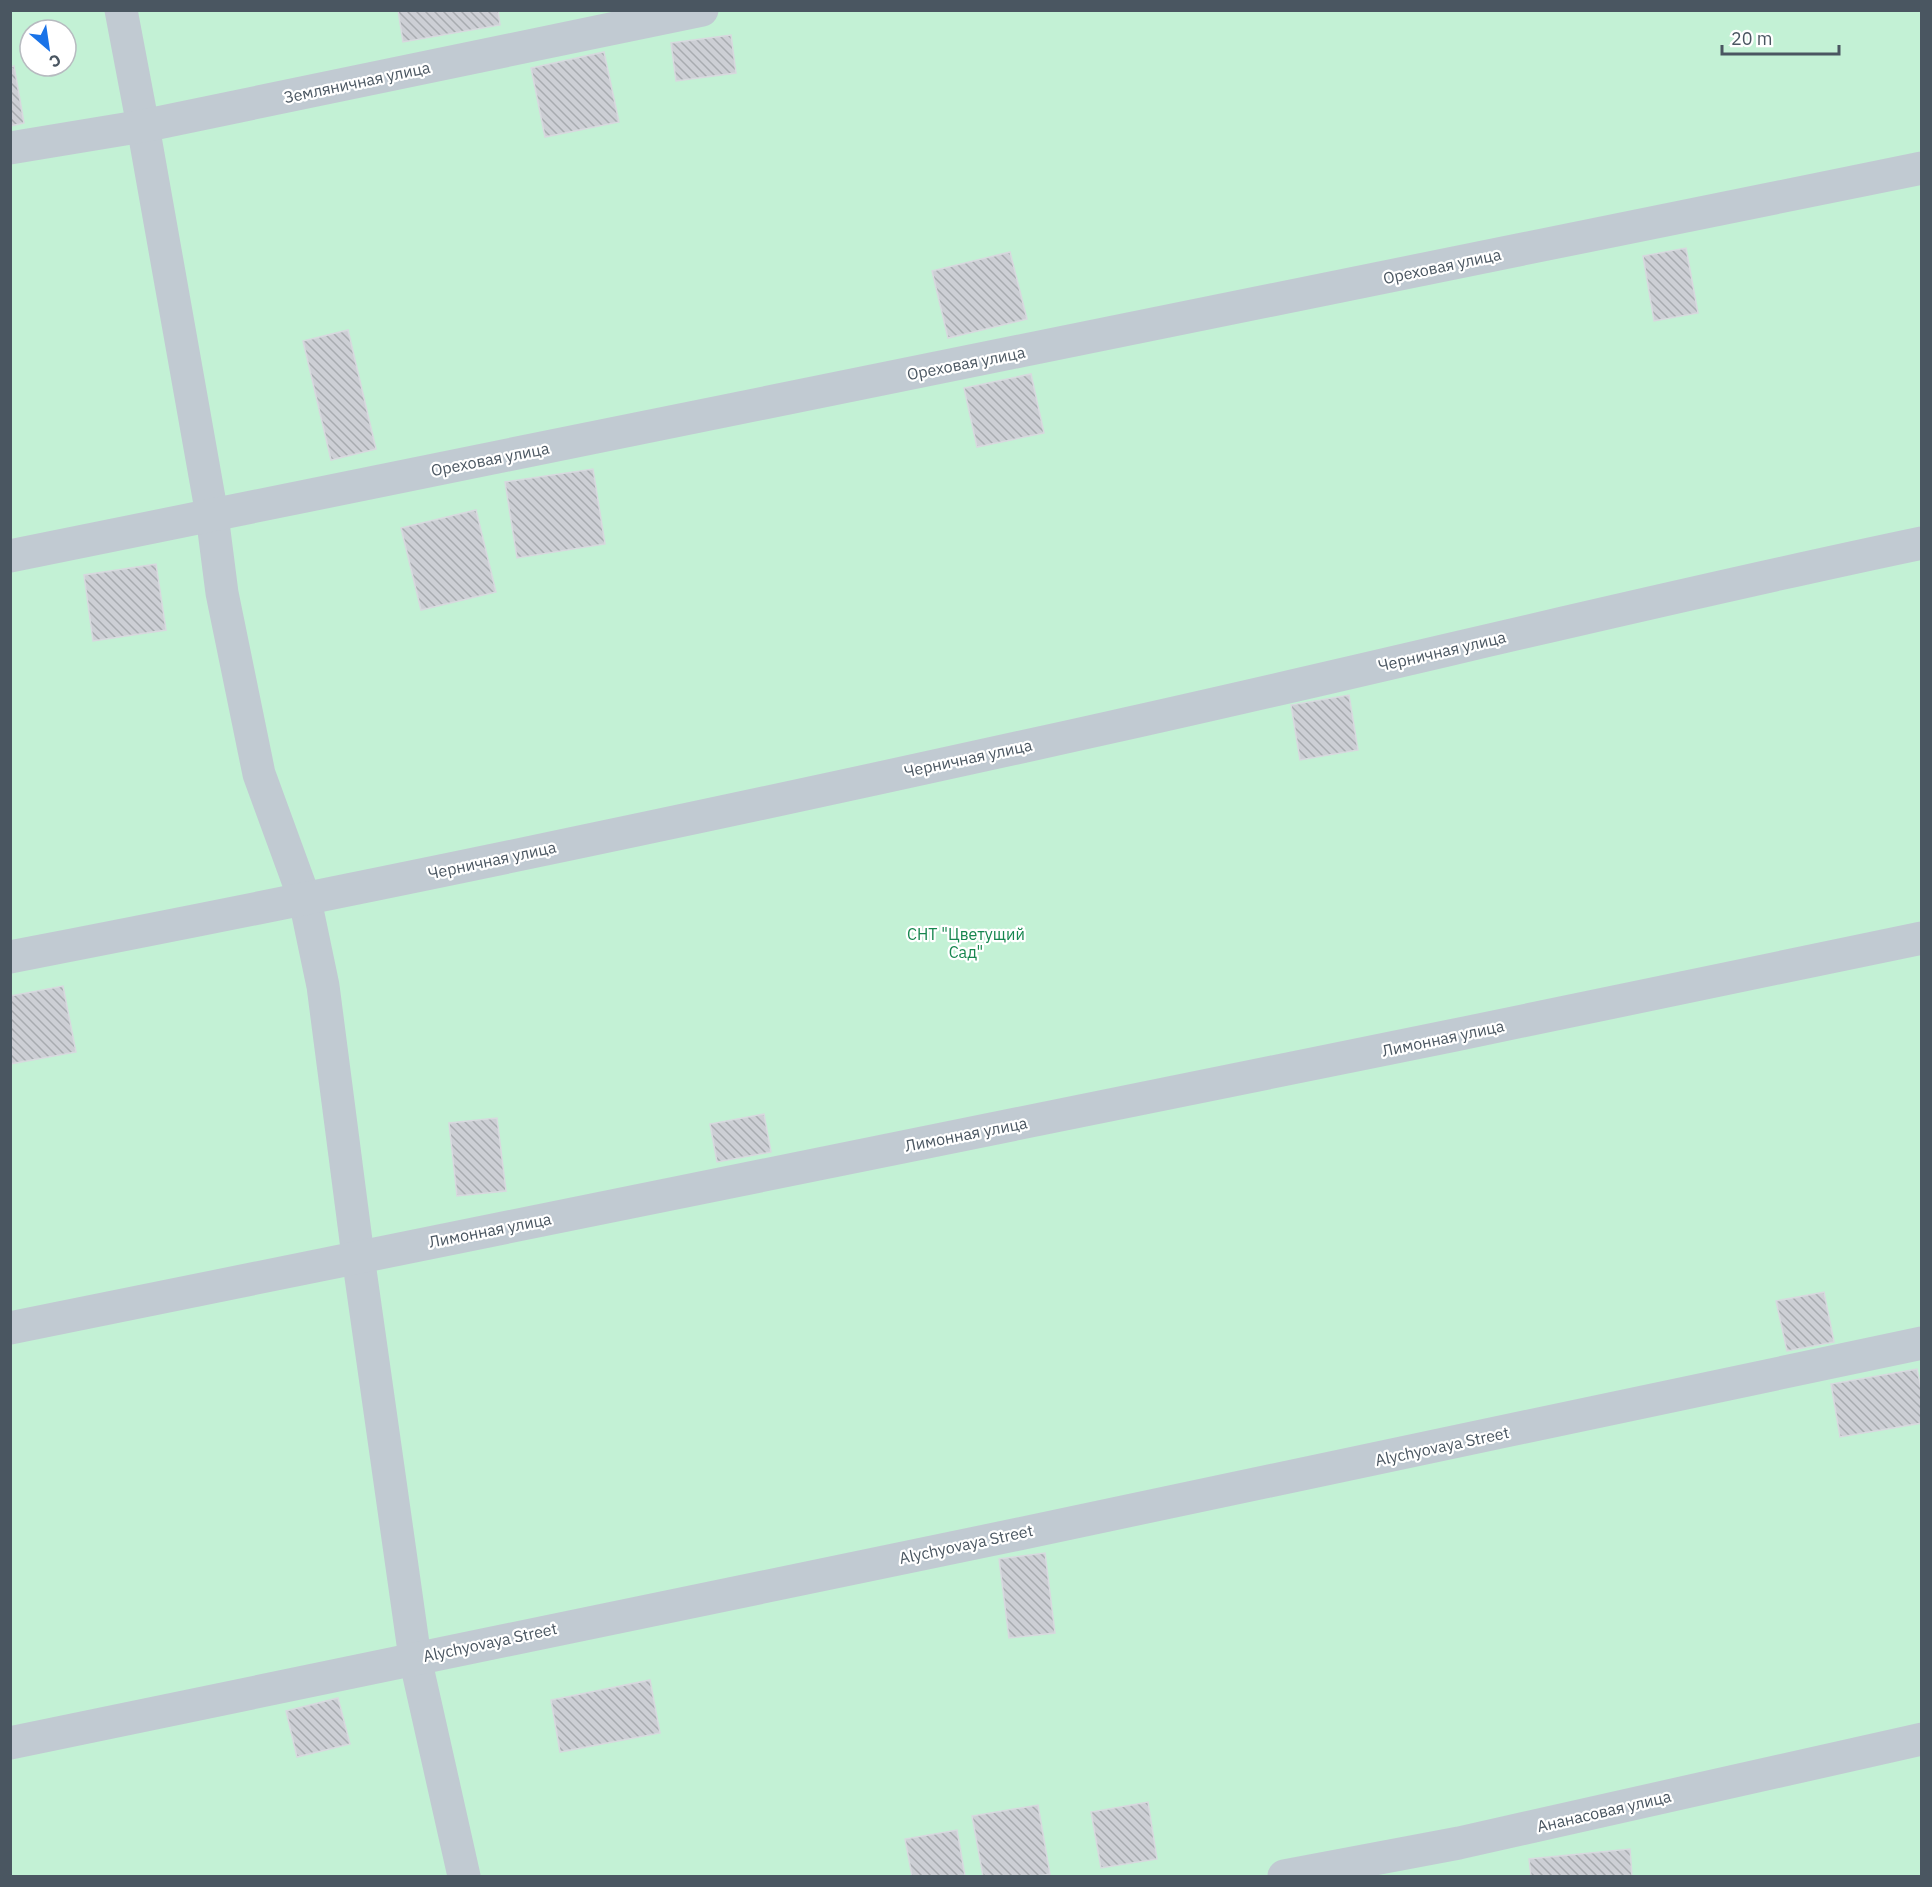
<svg xmlns="http://www.w3.org/2000/svg" width="1932" height="1887" font-family="'IBM Plex Sans',sans-serif">
<style>
.garden{fill:#c3f1d5;fill-rule:evenodd}
.building{fill:url(#building-back-hatch);stroke:#d7d9de;stroke-width:1.5}
.lines{fill:none;stroke-linecap:round;stroke-linejoin:round}
.minor{stroke:#c1cad2;stroke-width:33}
.labels{text-anchor:middle;dominant-baseline:central;stroke-width:4.5;stroke-linejoin:round;paint-order:stroke}
.street-label{font-size:16px;fill:#4a5661;stroke:#fff}
.park-label{font-size:16px;fill:#17864f;stroke:#fff}
</style>
<defs>
<pattern id="building-back-hatch" width="6" height="6" patternUnits="userSpaceOnUse" patternTransform="scale(1.5)"><rect width="6" height="6" fill="#cdcfd5"/><path d="M-1 5l2 2M0 0l6 6M5-1l2 2" fill="none" stroke="#a8abb0"/></pattern>
</defs>
<rect width="100%" height="100%" fill="#f5f3f3"/>
<!-- garden -->
<path class="garden" d="M11,11h1910v1865h-1910zM30,30h36v36h-36z"/>
<!-- building -->
<g class="building">
<polygon points="398,10 498,10 500,25 403,42"/>
<polygon points="731,35 736,73 676,81 671,43"/>
<polygon points="604,52 619,122 545,137 531,68"/>
<polygon points="14,66 24,123 10,126 10,67"/>
<polygon points="1686,248 1698,313 1654,321 1643,256"/>
<polygon points="1010,252 1027,319 948,338 932,271"/>
<polygon points="348,330 376,449 331,460 303,341"/>
<polygon points="1031,374 1044,433 977,447 964,388"/>
<polygon points="593,469 605,544 517,558 505,482"/>
<polygon points="476,510 496,592 421,610 401,528"/>
<polygon points="156,564 166,630 93,641 84,575"/>
<polygon points="1349,695 1358,750 1300,760 1291,705"/>
<polygon points="63,986 76,1052 10,1064 10,996"/>
<polygon points="764,1114 771,1152 717,1162 710,1124"/>
<polygon points="497,1118 506,1191 457,1196 449,1123"/>
<polygon points="1824,1292 1834,1342 1787,1351 1776,1301"/>
<polygon points="1917,1369 1922,1393 1922,1423 1840,1437 1831,1384"/>
<polygon points="1045,1553 1055,1633 1009,1638 999,1559"/>
<polygon points="650,1680 660,1733 560,1752 551,1700"/>
<polygon points="338,1698 350,1744 297,1757 286,1711"/>
<polygon points="1148,1802 1157,1859 1101,1868 1091,1812"/>
<polygon points="1038,1805 1050,1874 1037,1876 983,1876 972,1816"/>
<polygon points="957,1830 965,1876 912,1876 905,1839"/>
<polygon points="1630,1849 1632,1876 1531,1876 1529,1859"/>
</g>
<g class="lines">
<!-- minor -->
<g class="minor">
<polyline points="121,10 143,126 212,515 222,593 259,774 305,900 323,986 358,1256 415,1658 464,1876"/>
<polyline points="10,148 143,126 702,10"/>
<polyline points="10,556 1922,168"/>
<path d="M10,957c367,-71 733,-148 1097,-229 272,-60 542,-128 815,-185"/>
<polyline points="10,1328 1455,1035 1922,938"/>
<path d="M10,1743c637,-134 1276,-261 1912,-400"/>
<polyline points="1284,1876 1459,1843 1922,1739"/>
</g>
</g>
<g class="labels">
<!-- street labels -->
<g class="street-label">
<text transform="translate(357 82) rotate(-12)">Земляничная улица</text>
<text transform="translate(1442 266) rotate(-12)">Ореховая улица</text>
<text transform="translate(966 363) rotate(-11)">Ореховая улица</text>
<text transform="translate(490 459) rotate(-11)">Ореховая улица</text>
<text transform="translate(1442 651) rotate(-13)">Черничная улица</text>
<text transform="translate(968 758) rotate(-12)">Черничная улица</text>
<text transform="translate(492 860) rotate(-12)">Черничная улица</text>
<text transform="translate(1443 1038) rotate(-12)">Лимонная улица</text>
<text transform="translate(966 1134) rotate(-11)">Лимонная улица</text>
<text transform="translate(490 1230) rotate(-11)">Лимонная улица</text>
<text transform="translate(1442 1446) rotate(-12)">Alychyovaya Street</text>
<text transform="translate(966 1544) rotate(-12)">Alychyovaya Street</text>
<text transform="translate(490 1642) rotate(-12)">Alychyovaya Street</text>
<text transform="translate(1604 1811) rotate(-13)">Ананасовая улица</text>
</g>
<!-- park labels -->
<g class="park-label">
<text x="966" y="934">СНТ "Цветущий<tspan x="966" dy="18">Сад"</tspan></text>
</g>
</g>
<!-- border -->
<rect width="1932" height="1887" fill="none" stroke="#4a5661" stroke-width="24"/>
<!-- north arrow -->
<g transform="translate(48 48) rotate(151)"><circle r="28" fill="#ffffff" stroke="#b7bbc0" stroke-width="1.5"/>
<path d="M0-4.5L10 22L0 15L-10 22Z" fill="#1a73e8"/>
<text y="-9" font-size="16" font-weight="bold" text-anchor="middle" fill="#4a5661">С</text>
</g>
<!-- scale -->
<path d="M1722 45v9h117v-9" fill="none" stroke="#4a5661" stroke-width="3"/>
<text x="1731" y="45" font-size="18" fill="#4a5661" stroke="#ffffff" stroke-width="4.5" paint-order="stroke">20 m</text>
</svg>
